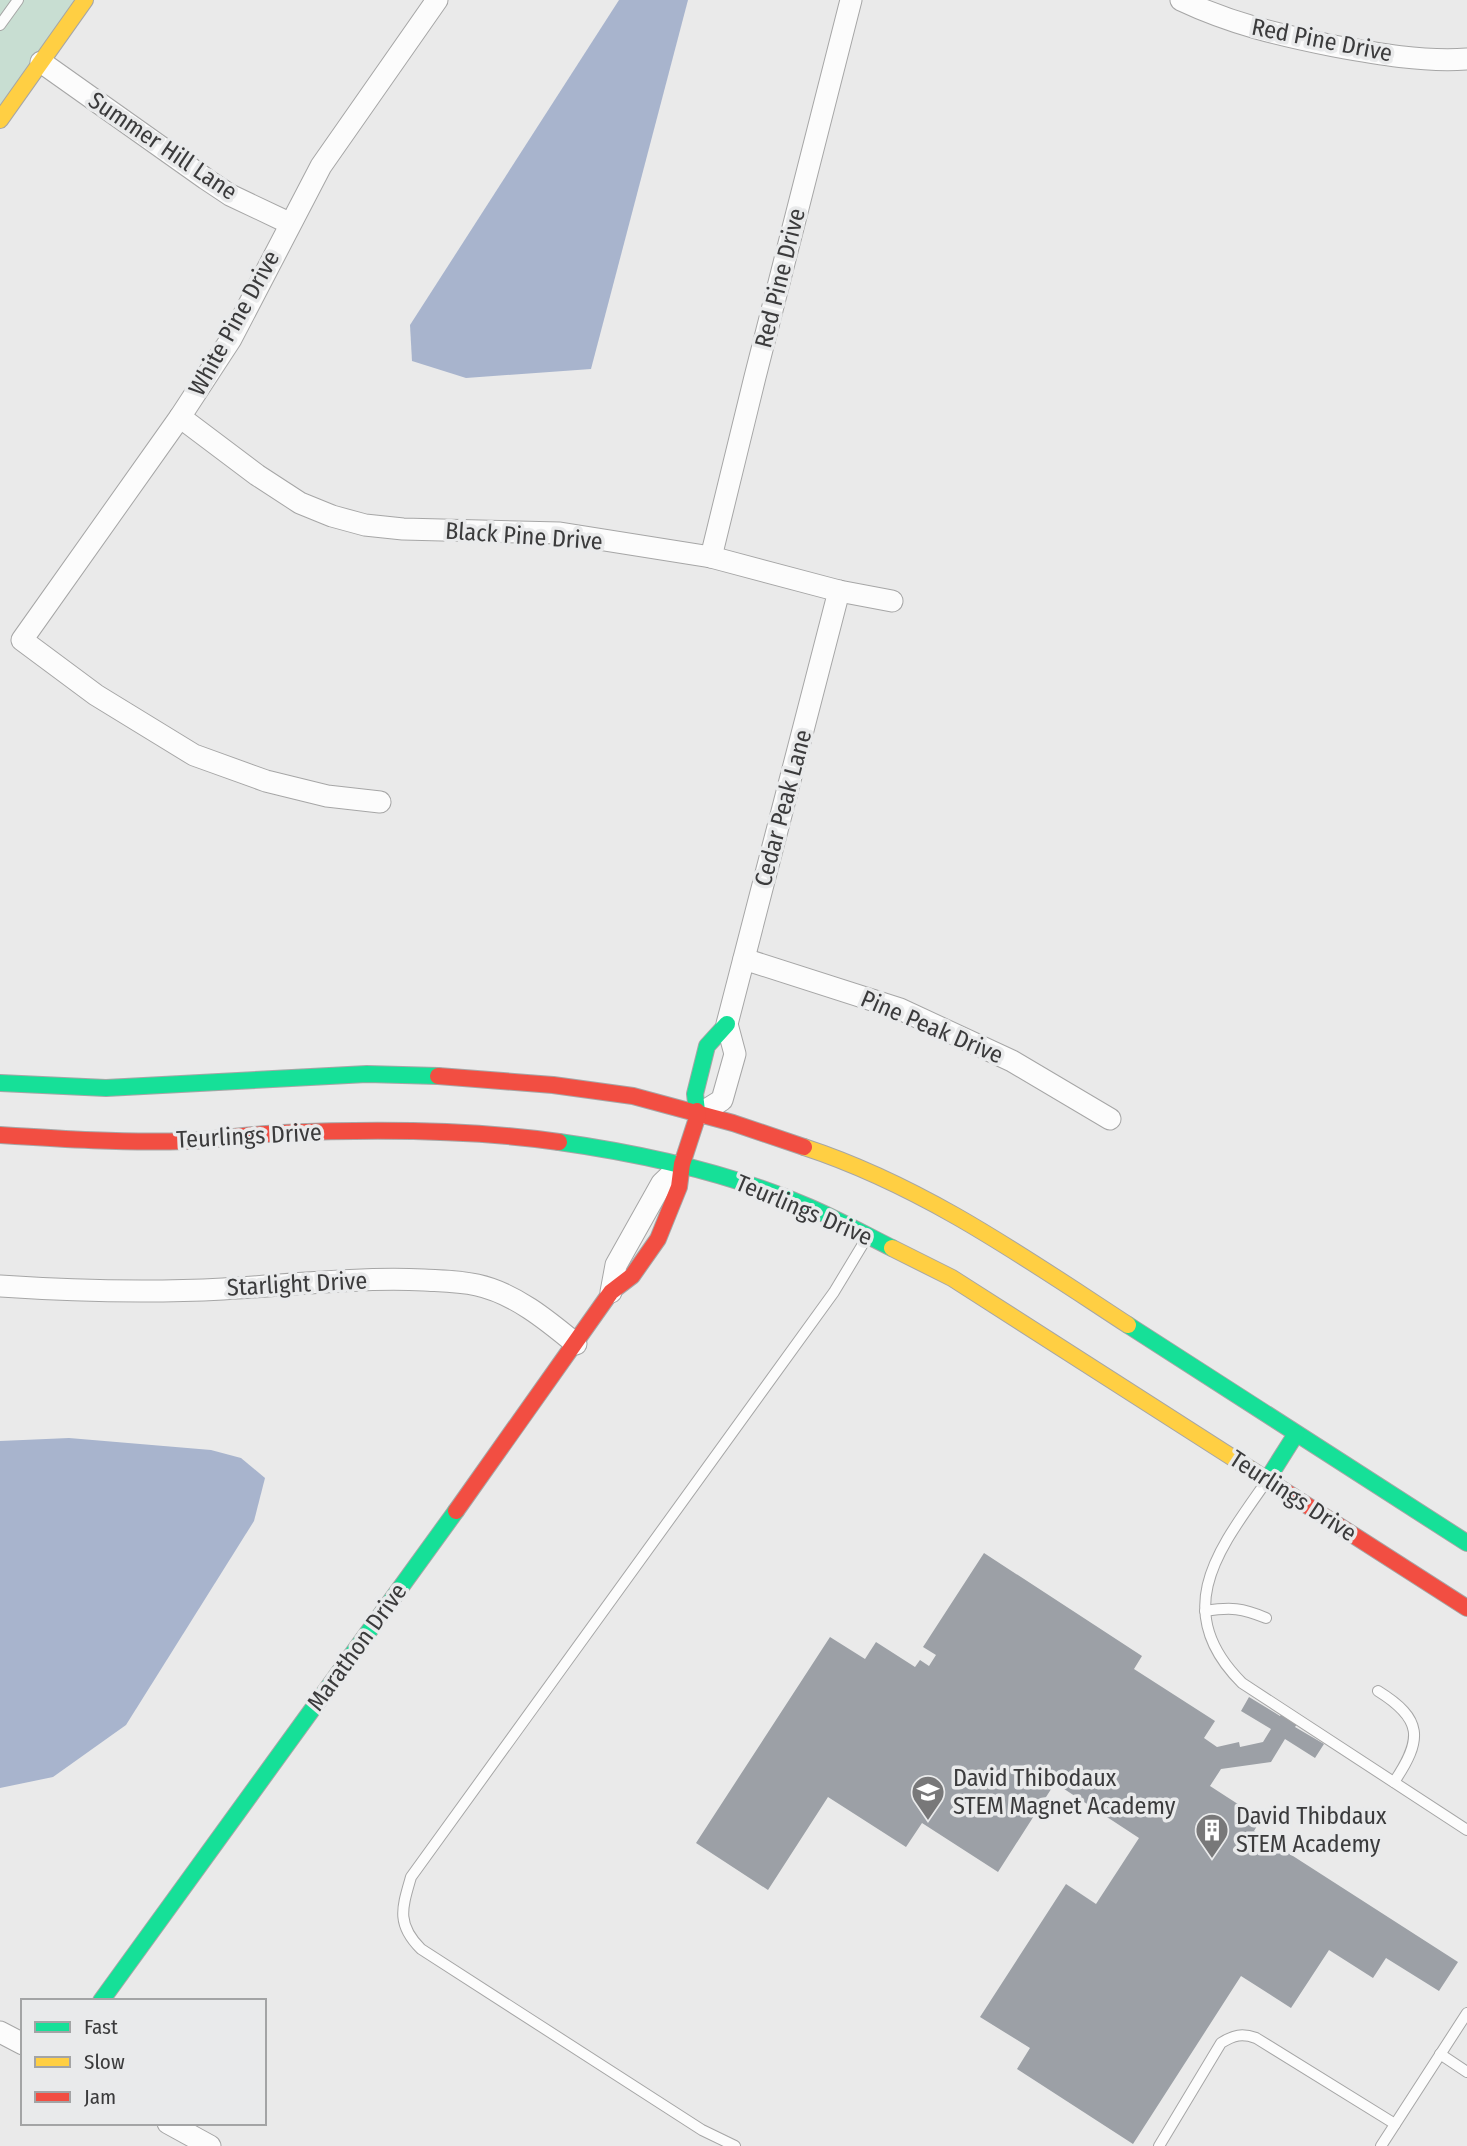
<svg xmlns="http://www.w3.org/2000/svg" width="1467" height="2146" font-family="'Fira Sans Condensed',sans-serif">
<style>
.green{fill:#c8ded2}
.water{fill:#a8b4cd}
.building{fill:#9ca0a6}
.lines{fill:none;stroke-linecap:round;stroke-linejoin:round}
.lane-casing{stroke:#a6a6a6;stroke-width:12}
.street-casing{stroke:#a6a6a6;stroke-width:23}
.fast-casing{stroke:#a6a6a6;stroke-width:18}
.slow-casing{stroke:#a6a6a6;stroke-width:18}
.jam-casing{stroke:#a6a6a6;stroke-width:18}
.lane{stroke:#fcfcfc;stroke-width:10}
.street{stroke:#fcfcfc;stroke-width:21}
.fast{stroke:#16e098;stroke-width:16}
.slow{stroke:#ffcf43;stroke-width:16}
.jam{stroke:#f24e42;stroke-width:16}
.labels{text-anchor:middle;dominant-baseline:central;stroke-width:7;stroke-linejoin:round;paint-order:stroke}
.street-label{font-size:24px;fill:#3b3b3c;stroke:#e9eaeb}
.poi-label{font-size:24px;fill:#3b3b3c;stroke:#e9eaeb;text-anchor:start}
</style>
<rect width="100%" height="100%" fill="#eaeaea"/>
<!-- green -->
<polygon class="green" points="0,0 82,0 0,114"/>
<!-- water -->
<g class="water">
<polygon points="619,0 688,0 591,369 466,378 412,361 410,325"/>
<polygon points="69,1438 211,1450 241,1458 265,1478 254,1521 126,1725 53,1777 0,1788 0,1441"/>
</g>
<!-- building -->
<polygon class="building" points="984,1553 1142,1656 1134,1669 1215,1721 1204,1738 1217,1747 1239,1742 1240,1747 1263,1742 1271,1729 1241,1711 1249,1697 1280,1716 1284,1710 1300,1720 1295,1727 1324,1744 1315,1758 1285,1739 1271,1762 1221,1769 1210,1786 1261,1819 1254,1831 1458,1962 1439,1991 1386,1958 1373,1978 1329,1950 1291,2008 1241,1976 1133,2144 1017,2069 1030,2048 980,2017 1066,1884 1096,1904 1139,1838 1055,1783 998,1872 922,1823 906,1847 828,1797 768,1890 696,1843 830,1637 865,1659 876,1642 915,1667 920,1660 929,1666 936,1655 923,1647"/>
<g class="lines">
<defs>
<g id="lane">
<polyline points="0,25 18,0"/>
<path d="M1266,1482c-47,67 -97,128 -24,201l225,147"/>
<path d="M1205,1611c26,-4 37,-3 61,7"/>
<path d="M1378,1691c45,28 45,48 16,91"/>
<polyline points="1440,2054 1467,2072"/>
<path d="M735,2146l-33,-16 -281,-181c-25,-25 -19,-41 -10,-72l423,-585 32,-53"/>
<path d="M1159,2146l62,-103c13,-8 21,-10 35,-5l139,86"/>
<polyline points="1381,2146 1467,2013"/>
</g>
<g id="street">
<path d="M1181,0c51,24 98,35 153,46 44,8 88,16 133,13"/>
<polyline points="41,62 206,179 230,195 289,223"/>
<polyline points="180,417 257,475 300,503 332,516 365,525 403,529 560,533 711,557 839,591 892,601"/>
<polyline points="711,557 755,377 851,0"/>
<polyline points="380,802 327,796 266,781 194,755 96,695 22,640 180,417 231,339 321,166 437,0"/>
<polyline points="744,959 900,1009 1012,1061 1110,1119"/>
<polyline points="698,1115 722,1100 735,1054 727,1024 839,591"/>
<path d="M0,1286c74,5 149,7 223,3 67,-4 134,-12 201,-9 17,1 35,1 53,5 37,8 70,35 99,59"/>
<polyline points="611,1292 616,1265 662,1183 682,1164"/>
<polyline points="0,2032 23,2044"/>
<polyline points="168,2123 210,2146"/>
</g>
<g id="fast">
<polyline points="0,1083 106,1088 367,1074 438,1076"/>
<polyline points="697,1111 695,1094 707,1046 727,1024"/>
<path d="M559,1142c85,12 171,31 250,65 28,12 55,27 83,41"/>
<polyline points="1128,1325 1467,1543"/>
<polyline points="1267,1480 1296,1434"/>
<polyline points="101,2001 456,1511"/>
</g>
<g id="slow">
<polyline points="0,120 85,0"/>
<path d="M804,1147c119,39 220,110 324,178"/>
<polyline points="892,1248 952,1278 1269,1481"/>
</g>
<g id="jam">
<polyline points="438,1076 553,1085 633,1096 733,1123 804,1147"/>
<path d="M0,1135c62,4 124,8 186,6 32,-1 64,-7 96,-8 92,-4 186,-4 277,9"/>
<polyline points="1269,1481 1467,1608"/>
<polyline points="456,1511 611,1292 632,1276 658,1239 679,1187 682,1164 698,1115 697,1111"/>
</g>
</defs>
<!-- lane casing -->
<use href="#lane" class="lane-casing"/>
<!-- street casing -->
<use href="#street" class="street-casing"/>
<!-- fast casing -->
<use href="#fast" class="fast-casing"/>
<!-- slow casing -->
<use href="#slow" class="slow-casing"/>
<!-- jam casing -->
<use href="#jam" class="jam-casing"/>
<!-- lane -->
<use href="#lane" class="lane"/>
<!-- street -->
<use href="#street" class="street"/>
<!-- fast -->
<use href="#fast" class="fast"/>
<!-- slow -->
<use href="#slow" class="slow"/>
<!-- jam -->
<use href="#jam" class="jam"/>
</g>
<!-- icons -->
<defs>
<symbol id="school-pin" viewBox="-11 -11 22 30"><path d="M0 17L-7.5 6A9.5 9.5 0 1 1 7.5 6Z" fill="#787879" stroke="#e9eaeb"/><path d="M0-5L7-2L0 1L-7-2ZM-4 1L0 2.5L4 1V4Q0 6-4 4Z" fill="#fff"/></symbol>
<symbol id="building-pin" viewBox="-11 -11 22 30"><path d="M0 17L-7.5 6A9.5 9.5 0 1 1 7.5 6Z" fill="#787879" stroke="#e9eaeb"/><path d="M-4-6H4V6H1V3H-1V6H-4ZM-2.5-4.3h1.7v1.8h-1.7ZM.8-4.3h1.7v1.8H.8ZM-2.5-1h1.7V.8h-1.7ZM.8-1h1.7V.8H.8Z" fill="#fff"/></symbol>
</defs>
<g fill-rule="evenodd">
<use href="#school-pin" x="909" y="1773" width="38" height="52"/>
<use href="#building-pin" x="1193" y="1811" width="38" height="52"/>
</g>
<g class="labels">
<!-- street labels -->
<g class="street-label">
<text transform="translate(1322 40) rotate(11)">Red Pine Drive</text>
<text transform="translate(163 146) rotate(34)">Summer Hill Lane</text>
<text transform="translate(780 278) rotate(-76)">Red Pine Drive</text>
<text transform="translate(234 323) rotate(-61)">White Pine Drive</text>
<text transform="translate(524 536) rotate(4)">Black Pine Drive</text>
<text transform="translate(783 808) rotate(-75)">Cedar Peak Lane</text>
<text transform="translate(932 1027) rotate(23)">Pine Peak Drive</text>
<text transform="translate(249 1136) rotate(-3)">Teurlings Drive</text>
<text transform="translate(804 1210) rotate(23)">Teurlings Drive</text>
<text transform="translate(297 1284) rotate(-3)">Starlight Drive</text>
<text transform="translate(1293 1496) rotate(33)">Teurlings Drive</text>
<text transform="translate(357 1647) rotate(-54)">Marathon Drive</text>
</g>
<!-- poi labels -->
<g class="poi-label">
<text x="953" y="1778">David Thibodaux<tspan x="953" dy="28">STEM Magnet Academy</tspan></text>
<text x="1236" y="1816">David Thibdaux<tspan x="1236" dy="28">STEM Academy</tspan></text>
</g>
</g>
<!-- legend -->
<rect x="21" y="1999" width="245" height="126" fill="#e9eaeb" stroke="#a3a4a5" stroke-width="2"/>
<rect x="35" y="2022" width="35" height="10" fill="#16e098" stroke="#a3a4a5" stroke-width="2"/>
<text x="84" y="2034" font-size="21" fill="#3b3b3c">Fast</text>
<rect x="35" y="2057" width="35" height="10" fill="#ffcf43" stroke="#a3a4a5" stroke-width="2"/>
<text x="84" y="2069" font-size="21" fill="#3b3b3c">Slow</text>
<rect x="35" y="2092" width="35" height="10" fill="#f24e42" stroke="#a3a4a5" stroke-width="2"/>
<text x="84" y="2104" font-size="21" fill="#3b3b3c">Jam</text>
</svg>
